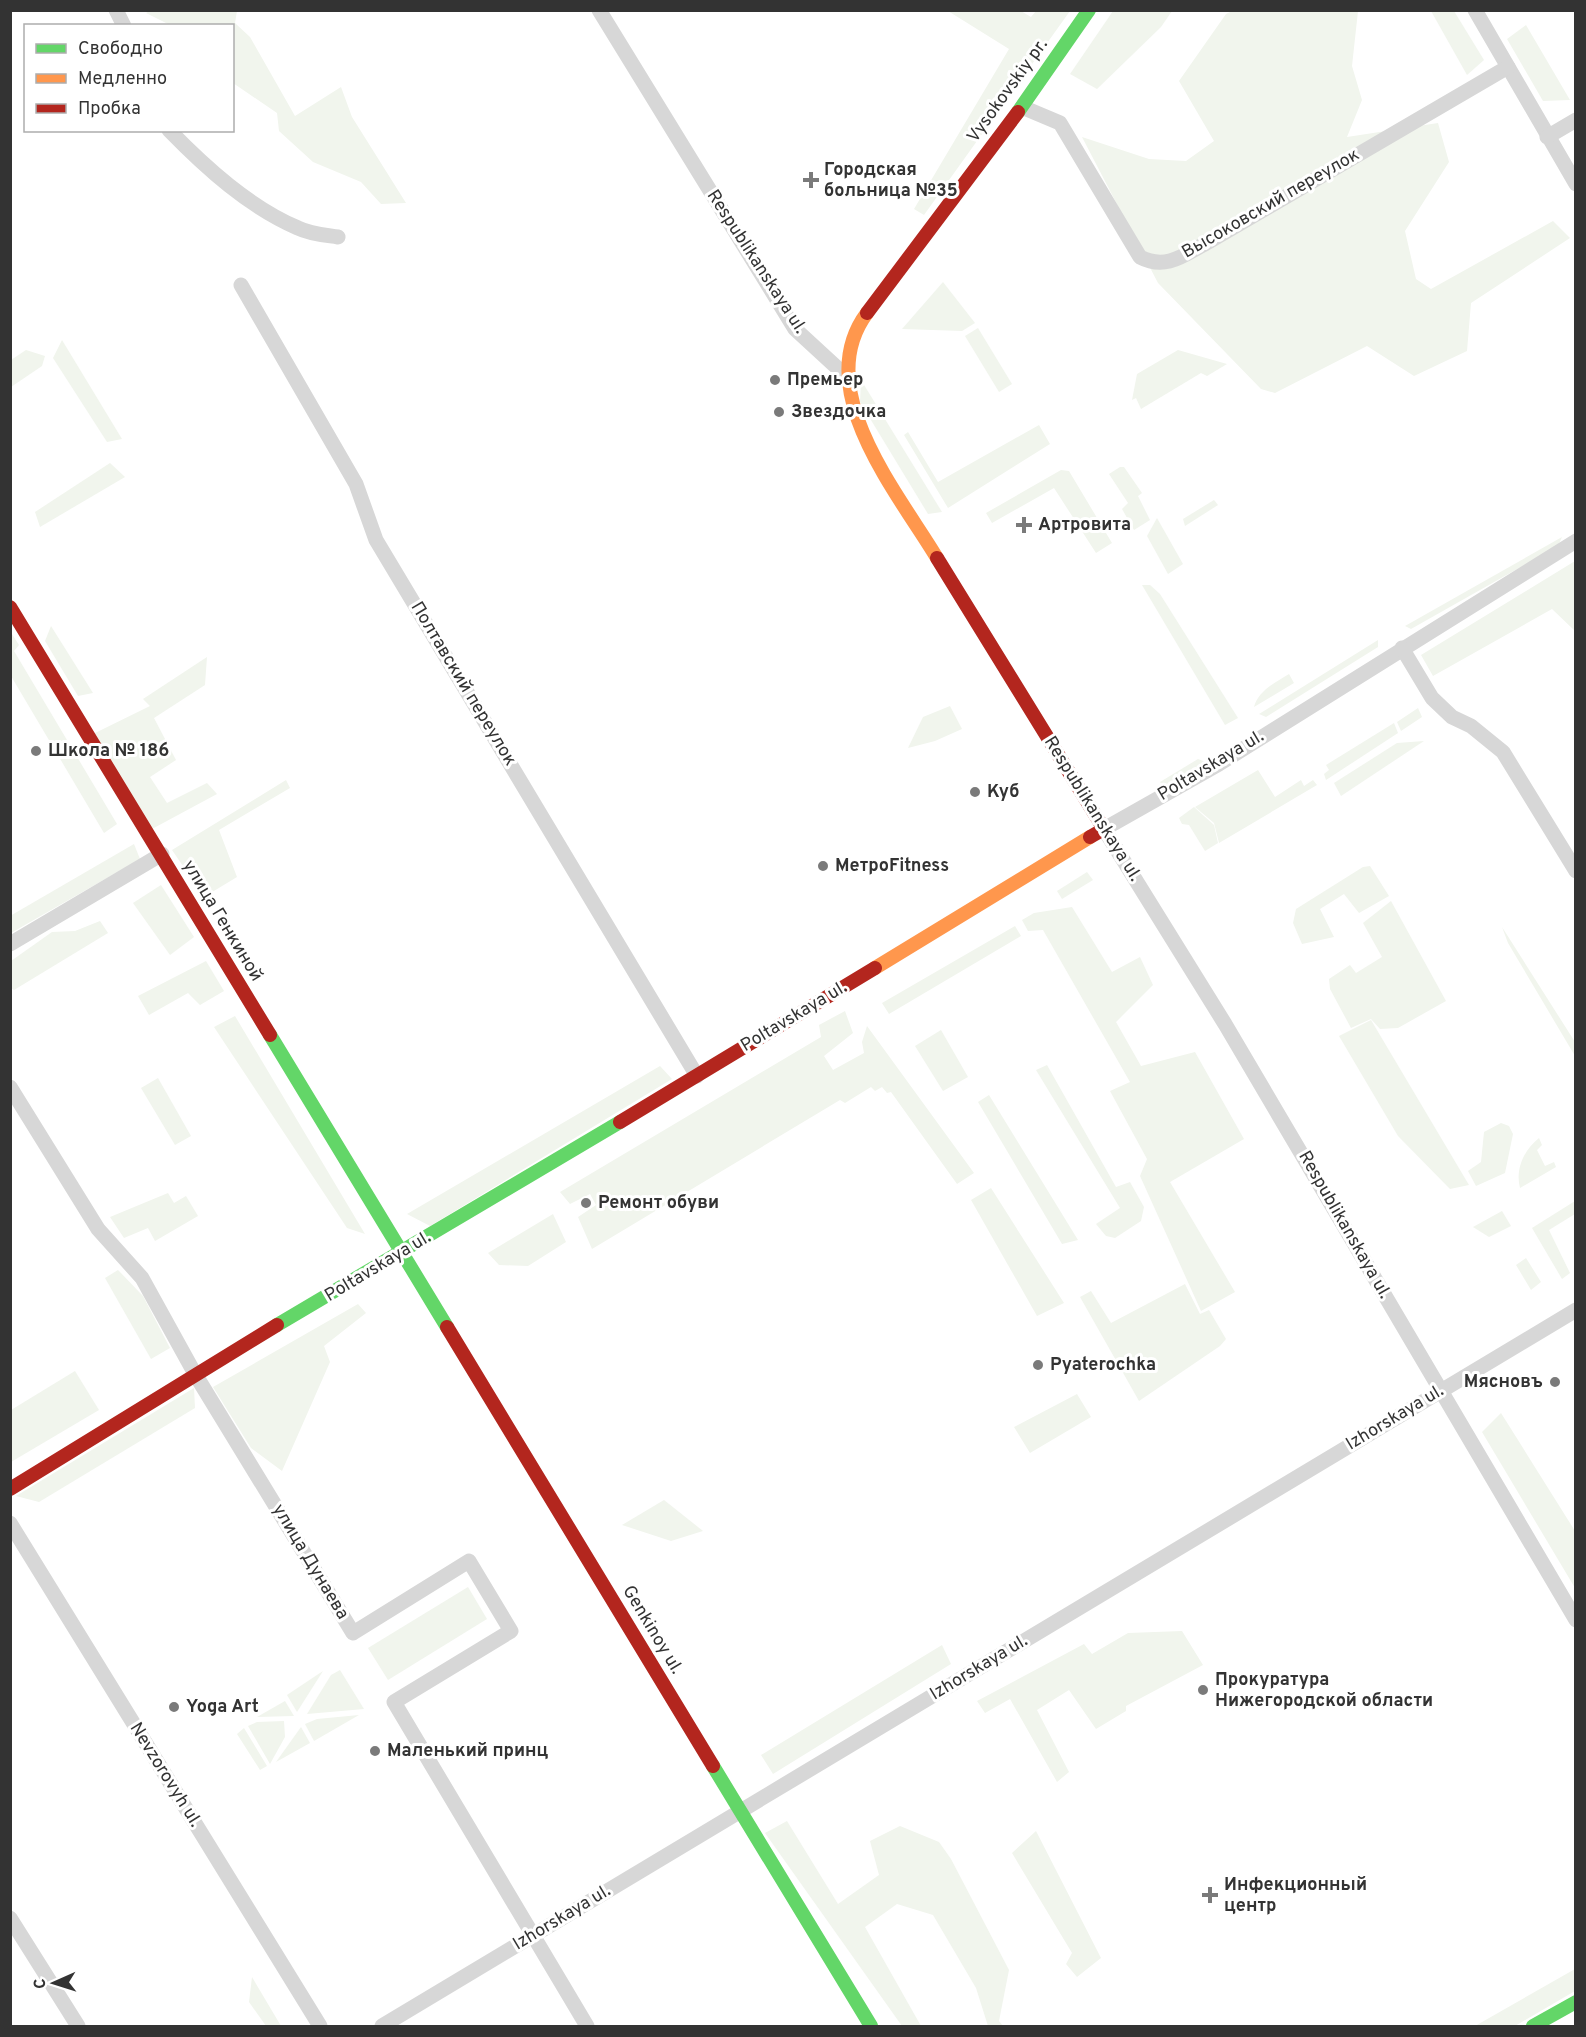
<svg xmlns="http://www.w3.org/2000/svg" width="1586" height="2037" font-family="Overpass,sans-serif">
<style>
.green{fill:#f1f5ed}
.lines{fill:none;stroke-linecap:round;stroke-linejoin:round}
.street{stroke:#d7d7d7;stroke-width:15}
.fast{stroke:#63d668;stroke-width:14}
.slow{stroke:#ff974d;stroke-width:14}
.jam{stroke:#b3261e;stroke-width:14}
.poi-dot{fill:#7a7a7a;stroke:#fff;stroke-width:2}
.labels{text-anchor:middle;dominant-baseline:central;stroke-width:6;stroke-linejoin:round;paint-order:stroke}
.street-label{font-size:18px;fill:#333;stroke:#fff}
.poi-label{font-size:18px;font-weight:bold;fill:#333;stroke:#fff;text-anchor:start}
</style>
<rect width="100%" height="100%" fill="#fff"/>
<!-- green -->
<g class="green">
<polygon points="151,10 237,11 235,23 250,37 295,116 341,87 352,117 406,203 381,204 361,182 313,162 279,131 277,113 233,83 232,26 170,25 146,13"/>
<polygon points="1234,10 1358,11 1352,66 1362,100 1347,137 1438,123 1449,162 1405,231 1416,279 1431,289 1553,221 1570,238 1471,303 1467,351 1414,376 1367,346 1275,393 1261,389 1158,283 1082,137 1149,159 1186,161 1214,141 1179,81 1226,14"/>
<polygon points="948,11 1021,11 1031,17 1036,11 1070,11 924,215 914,209 1009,49"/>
<polygon points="1113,11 1172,11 1161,27 1097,89 1070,74"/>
<polygon points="1431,11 1454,11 1484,60 1467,75"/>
<polygon points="1526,25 1570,100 1543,101 1507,39"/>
<polygon points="943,282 975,323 962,331 902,329"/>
<polygon points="978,328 1012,384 999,392 965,336"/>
<polygon points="62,340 122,439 107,442 53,358"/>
<polygon points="26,350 45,356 42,366 11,387 11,360"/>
<polygon points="1178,350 1227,364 1207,376 1201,373 1141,409 1136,398 1132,400 1137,374"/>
<polygon points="861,380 942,512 928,514 860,402"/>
<polygon points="1039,425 1050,444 948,508 904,435 908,432 938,482"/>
<polygon points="110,463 125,477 40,527 35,512"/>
<polygon points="1120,467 1124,467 1142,493 1138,496 1150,520 1134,530 1122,509 1128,503 1109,474"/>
<polygon points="1061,470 1069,471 1112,543 1096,553 1054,488 992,523 986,513"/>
<polygon points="1214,500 1218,505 1185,526 1183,519"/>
<polygon points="1157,518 1183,564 1168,574 1147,536"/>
<polygon points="1562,537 1558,546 1411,629 1405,626"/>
<polygon points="1575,561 1575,631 1552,609 1433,676 1421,655"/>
<polygon points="1142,585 1150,585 1160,594 1238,718 1225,725"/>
<polygon points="51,626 93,693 78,696 45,641"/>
<polygon points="10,631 19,645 14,651 117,824 104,833 11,676"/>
<polygon points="1378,640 1378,647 1266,717 1259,714"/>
<polygon points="207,657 205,685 154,718 176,760 150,777 167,803 207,783 217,794 152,829 93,734 150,706 143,699"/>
<path d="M1289,674l5,9 -40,24c4,-16 22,-25 35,-33z"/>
<polygon points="950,706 962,729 935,741 908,748 923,717"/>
<polygon points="1418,708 1422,717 1401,731 1397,722"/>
<polygon points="1394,723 1398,733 1326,780 1324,774 1329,770 1326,765"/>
<polygon points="1424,741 1341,796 1334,783 1397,743"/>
<polygon points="1198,759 1211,764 1166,791 1160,782"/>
<polygon points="1258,770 1275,797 1301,780 1304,786 1313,780 1317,785 1219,843 1214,823 1195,807"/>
<polygon points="286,780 290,788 219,830 237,877 204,897 172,850"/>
<polygon points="1194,807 1214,825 1218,843 1205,851 1189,825 1182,824 1179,818"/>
<polygon points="134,844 140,859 11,933 10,916"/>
<polygon points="1370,866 1389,896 1359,913 1344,894 1320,909 1334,937 1302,944 1293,923 1296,909 1363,867"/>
<polygon points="1087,872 1093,880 1062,899 1057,891"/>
<polygon points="161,885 194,937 170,955 133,903"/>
<polygon points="1391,901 1446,1001 1398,1028 1380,1029 1371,1019 1351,1028 1330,989 1329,979 1350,965 1356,973 1382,957 1363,923"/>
<polygon points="1072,907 1112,972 1140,957 1153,985 1116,1022 1141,1066 1195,1052 1244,1139 1170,1182 1235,1292 1201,1311 1140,1176 1147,1159 1110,1091 1130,1082 1043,930 1028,931 1022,920 1034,913"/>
<polygon points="100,921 108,933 14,990 11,988 11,961 52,932 75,931"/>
<polygon points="1015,926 1021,936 889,1014 882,1003"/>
<polygon points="1502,927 1575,1042 1575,1056 1508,943"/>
<polygon points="206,961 224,991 200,1005 188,993 149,1015 138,996"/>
<polygon points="845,1011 853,1033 824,1056 833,1070 864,1053 862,1042 867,1026 974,1173 957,1184 891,1092 887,1093 882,1087 875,1091 871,1087 845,1103 840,1100 592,1249 578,1217 596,1205 590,1194 570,1204 560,1192 821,1037 819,1025"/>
<polygon points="235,1016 365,1234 347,1228 214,1027"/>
<polygon points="1371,1020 1469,1185 1450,1189 1398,1136 1339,1036"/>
<polygon points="941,1030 968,1077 943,1091 915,1046"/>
<polygon points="1047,1065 1116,1187 1130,1182 1144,1207 1141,1221 1115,1238 1106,1236 1096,1224 1120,1208 1036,1070"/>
<polygon points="660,1066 672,1079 430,1226 407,1214"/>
<polygon points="158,1078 191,1136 175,1145 141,1088"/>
<polygon points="989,1095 1078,1240 1062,1244 978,1102"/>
<polygon points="1501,1123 1509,1126 1513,1134 1505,1173 1476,1186 1468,1171 1481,1162 1484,1132"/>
<path d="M1539,1138l3,7 -5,5 8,16 9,-4 2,5 -36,21c-5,-19 4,-38 19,-50z"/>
<polygon points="991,1188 1064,1303 1037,1316 971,1200"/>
<polygon points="168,1193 174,1203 186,1196 198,1216 155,1241 148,1228 124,1238 110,1217"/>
<polygon points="1575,1201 1575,1214 1549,1230 1570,1273 1562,1279 1532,1228"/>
<polygon points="1502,1211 1511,1226 1489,1237 1473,1227"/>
<polygon points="553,1214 566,1242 528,1266 499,1265 488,1253"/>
<polygon points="1526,1258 1541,1282 1531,1290 1516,1265"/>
<polygon points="118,1270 143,1296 170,1348 151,1359 105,1278"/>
<polygon points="1185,1284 1200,1314 1209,1310 1226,1339 1220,1346 1139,1401 1080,1297 1091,1291 1111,1323"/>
<polygon points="358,1304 366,1313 324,1346 330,1362 282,1471 251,1448 213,1387"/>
<polygon points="75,1371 99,1410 11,1462 11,1410"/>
<polygon points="194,1388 195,1408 39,1502 16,1496"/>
<polygon points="1077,1394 1091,1417 1030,1453 1014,1427"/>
<polygon points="1501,1413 1575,1531 1575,1588 1482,1432"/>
<polygon points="664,1500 703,1531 671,1541 622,1525"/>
<polygon points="468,1587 487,1619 388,1680 368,1648"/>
<polygon points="1182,1631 1203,1665 1126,1706 1126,1711 1096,1729 1069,1690 1037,1710 1069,1772 1057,1782 1010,1699 985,1713 977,1701 1084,1644 1092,1654 1128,1633"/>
<polygon points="942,1645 951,1664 773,1774 761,1755"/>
<polygon points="340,1670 364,1709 307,1714 331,1675"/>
<polygon points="323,1671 297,1712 287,1695"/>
<polygon points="285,1701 294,1716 257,1717"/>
<polygon points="359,1715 314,1741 305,1724 317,1719"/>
<polygon points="284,1721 285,1737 270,1764 248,1726 257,1722"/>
<polygon points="301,1727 310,1743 276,1762"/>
<polygon points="244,1728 267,1766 260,1770 237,1734"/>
<polygon points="787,1821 838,1904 879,1875 870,1841 900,1826 939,1842 951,1859 1009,1970 999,2021 1003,2026 988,2026 976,1988 933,1915 897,1904 865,1927 921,2026 902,2026 765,1833"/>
<polygon points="1036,1831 1101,1958 1077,1977 1066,1964 1072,1953 1012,1853"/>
<polygon points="1575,1969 1575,1991 1515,2026 1475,2026"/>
<polygon points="252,1977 281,2026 266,2026 249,2002"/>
</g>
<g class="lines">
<!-- street -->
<g class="street">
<polyline points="116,10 124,26"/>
<polyline points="599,10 795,329 845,375"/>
<polyline points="1475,10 1576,184"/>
<path d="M1022,107l38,16 80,134c27,14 45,-3 70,-16l298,-174"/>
<path d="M169,130c37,38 80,77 129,98 12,6 27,7 40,9"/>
<polyline points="1547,137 1576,120"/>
<polyline points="241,285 356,484 376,540 697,1076"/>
<polyline points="1576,541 1219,764 1104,829 1225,1024 1576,1620"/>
<polyline points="1402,648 1432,698 1452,717 1471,726 1503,752 1576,871"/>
<polyline points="10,944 162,854"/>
<polyline points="10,1087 98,1229 142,1278 195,1374 353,1633 469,1561 511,1631 394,1702 587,2026"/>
<polyline points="10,1523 320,2026"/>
<polyline points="10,1918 78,2026"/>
<polyline points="382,2026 1576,1310"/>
</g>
<!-- fast -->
<g class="fast">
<polyline points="1018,112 1089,10"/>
<polyline points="270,1035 447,1327"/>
<polyline points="277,1325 620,1122"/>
<polyline points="713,1766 871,2026"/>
<polyline points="1533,2026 1576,2002"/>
</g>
<!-- slow -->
<g class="slow">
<path d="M867,313c-57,76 31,180 70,245"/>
<polyline points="875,968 1090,837"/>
</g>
<!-- jam -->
<g class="jam">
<polyline points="867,313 1018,112"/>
<polyline points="937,558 1104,829 1090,837"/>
<polyline points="10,607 270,1035"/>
<polyline points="620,1122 875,968"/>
<polyline points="447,1327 713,1766"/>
<polyline points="10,1489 277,1325"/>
</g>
</g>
<!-- markers -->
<g class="poi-dot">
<path d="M808 171h6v6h6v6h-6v6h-6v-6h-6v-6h6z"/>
<circle cx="775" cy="380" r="6"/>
<circle cx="779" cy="412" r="6"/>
<path d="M1021 516h6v6h6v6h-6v6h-6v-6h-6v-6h6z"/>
<circle cx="36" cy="751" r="6"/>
<circle cx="975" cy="792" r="6"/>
<circle cx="823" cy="866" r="6"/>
<circle cx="586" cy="1203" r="6"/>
<circle cx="1038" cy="1365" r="6"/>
<circle cx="1555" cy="1382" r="6"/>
<circle cx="1203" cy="1690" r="6"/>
<circle cx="174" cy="1707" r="6"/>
<circle cx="375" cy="1751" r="6"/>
<path d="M1207 1886h6v6h6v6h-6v6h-6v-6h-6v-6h6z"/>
</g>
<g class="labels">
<!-- street labels -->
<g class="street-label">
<text transform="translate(1008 91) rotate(-54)">Vysokovskiy pr.</text>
<text transform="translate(1271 204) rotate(-30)">Высоковский переулок</text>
<text transform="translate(756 262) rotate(57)">Respublikanskaya ul.</text>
<text transform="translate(463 684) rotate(59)">Полтавский переулок</text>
<text transform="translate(1211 766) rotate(-31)">Poltavskaya ul.</text>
<text transform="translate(1092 809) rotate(58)">Respublikanskaya ul.</text>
<text transform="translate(222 921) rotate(59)">улица Генкиной</text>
<text transform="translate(794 1017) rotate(-31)">Poltavskaya ul.</text>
<text transform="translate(1344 1225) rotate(60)">Respublikanskaya ul.</text>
<text transform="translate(378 1267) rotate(-31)">Poltavskaya ul.</text>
<text transform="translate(1395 1418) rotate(-31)">Izhorskaya ul.</text>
<text transform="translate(310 1562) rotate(59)">улица Дунаева</text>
<text transform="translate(652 1630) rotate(59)">Genkinoy ul.</text>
<text transform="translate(979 1668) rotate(-31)">Izhorskaya ul.</text>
<text transform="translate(165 1775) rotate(58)">Nevzorovyh ul.</text>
<text transform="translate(562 1918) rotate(-31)">Izhorskaya ul.</text>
</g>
<!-- poi labels -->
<g class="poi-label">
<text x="824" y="170">Городская<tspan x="824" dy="21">больница №35</tspan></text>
<text x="787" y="380">Премьер</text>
<text x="791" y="412">Звездочка</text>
<text x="1038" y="525">Артровита</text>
<text x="48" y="751">Школа № 186</text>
<text x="987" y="792">Куб</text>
<text x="835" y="866">МетроFitness</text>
<text x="598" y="1203">Ремонт обуви</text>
<text x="1050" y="1365">Pyaterochka</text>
<text x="1543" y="1382" text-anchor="end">Мясновъ</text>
<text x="1215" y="1680">Прокуратура<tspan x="1215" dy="21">Нижегородской области</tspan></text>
<text x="186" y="1707">Yoga Art</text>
<text x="387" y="1751">Маленький принц</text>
<text x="1224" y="1885">Инфекционный<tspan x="1224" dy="21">центр</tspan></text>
</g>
</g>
<!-- border -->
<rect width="1586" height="2037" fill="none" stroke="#333333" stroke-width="24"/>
<!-- legend -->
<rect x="24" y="24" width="210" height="108" fill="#ffffff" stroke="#adadad" stroke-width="1.5"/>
<rect x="36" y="44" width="30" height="9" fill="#63d668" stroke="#adadad" stroke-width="1.5"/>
<text x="78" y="54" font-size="18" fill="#333333">Свободно</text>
<rect x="36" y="74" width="30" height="9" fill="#ff974d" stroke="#adadad" stroke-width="1.5"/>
<text x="78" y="84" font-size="18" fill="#333333">Медленно</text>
<rect x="36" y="104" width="30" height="9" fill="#b3261e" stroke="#adadad" stroke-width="1.5"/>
<text x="78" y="114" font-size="18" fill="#333333">Пробка</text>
<!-- north arrow -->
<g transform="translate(54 1983) rotate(267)" stroke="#ffffff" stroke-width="4.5" paint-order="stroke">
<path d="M0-4.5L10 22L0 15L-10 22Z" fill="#333333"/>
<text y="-9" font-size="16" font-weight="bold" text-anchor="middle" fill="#333333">С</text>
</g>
</svg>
